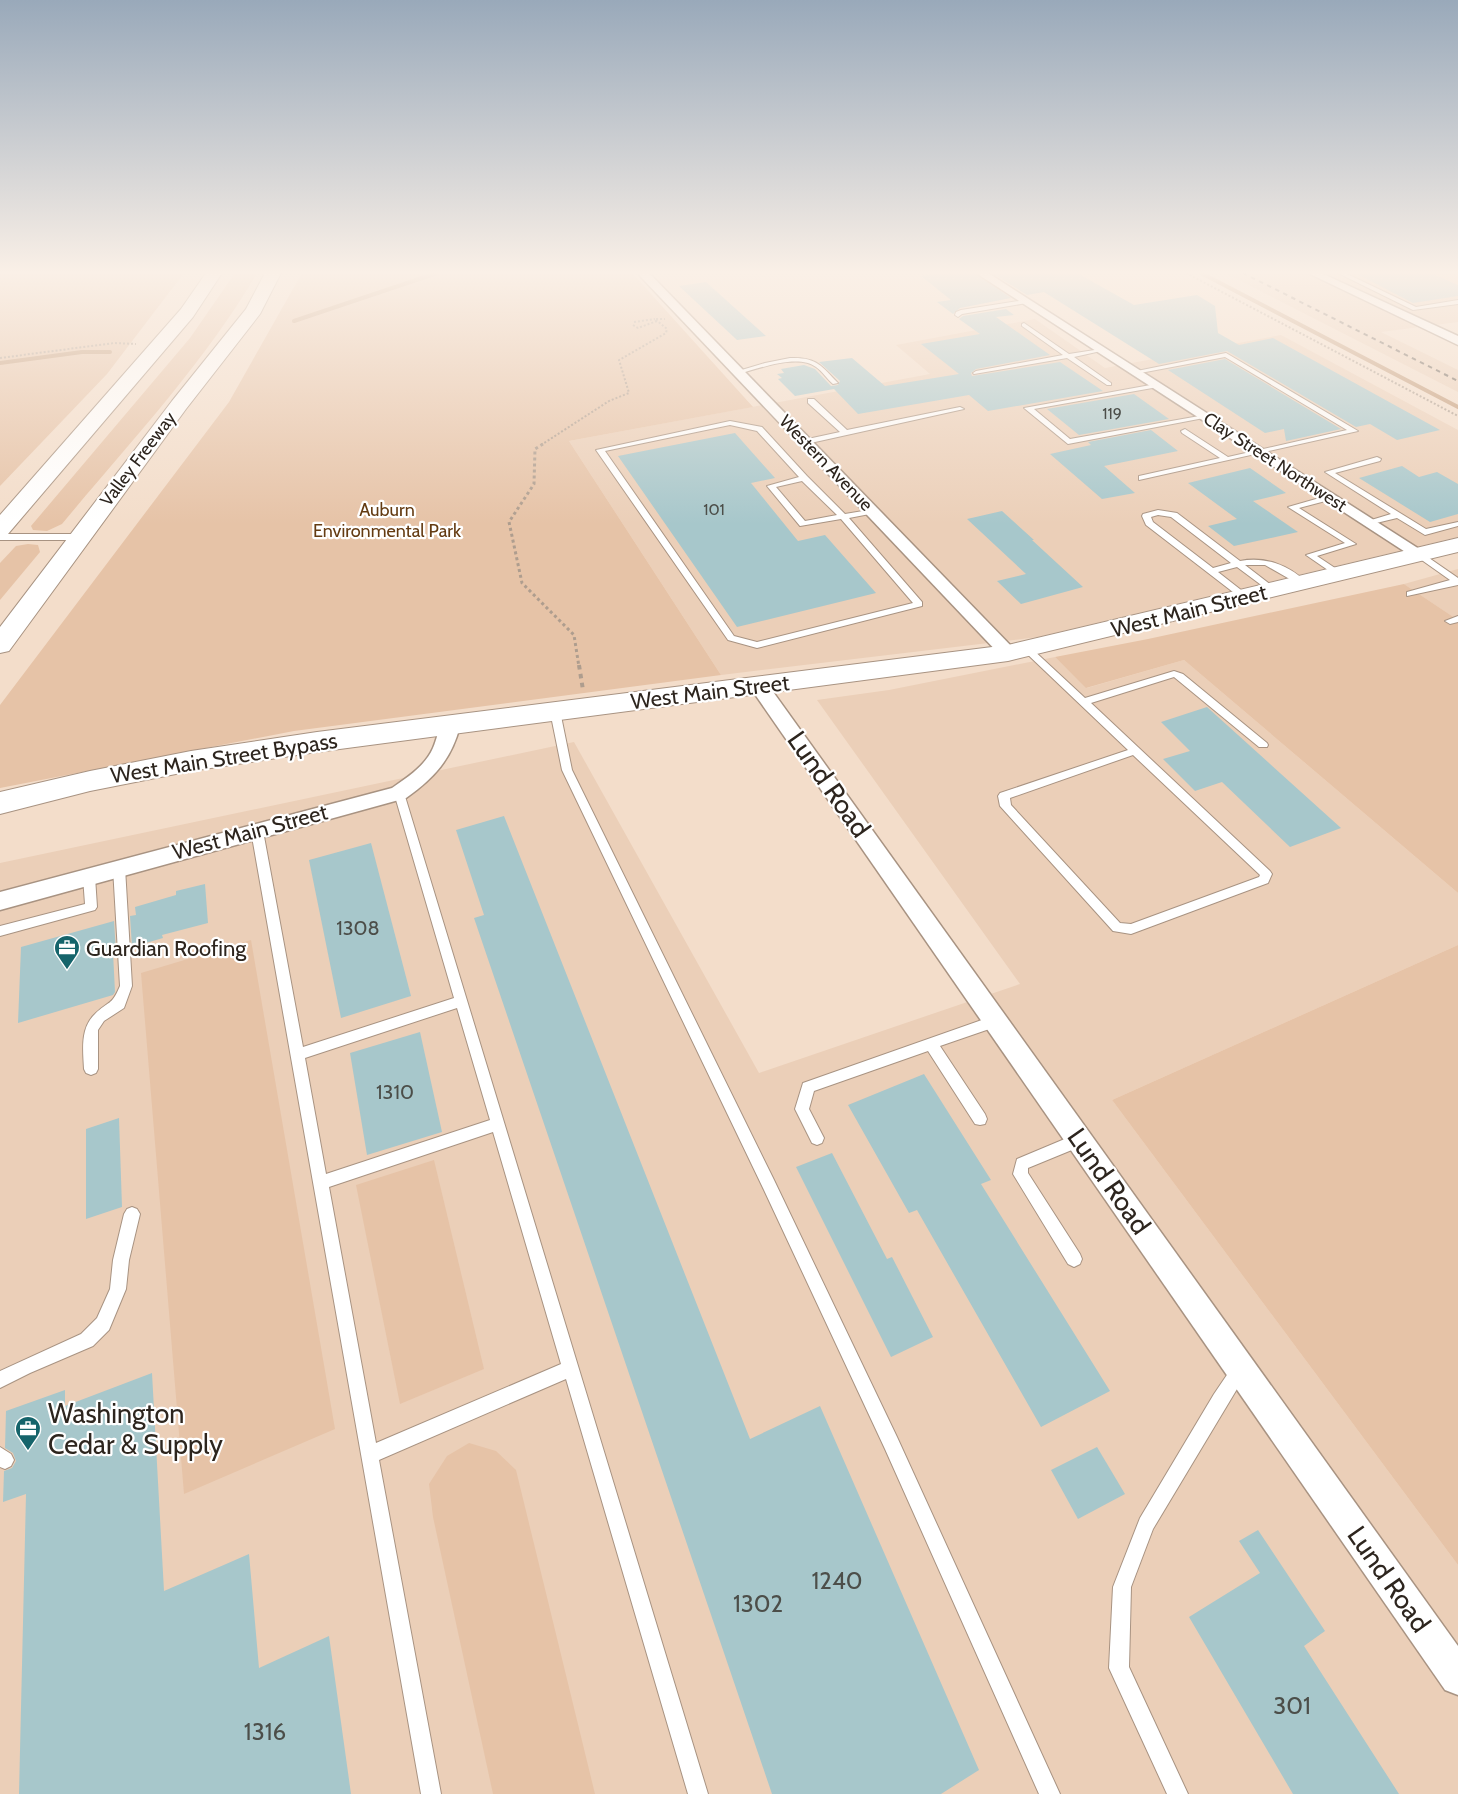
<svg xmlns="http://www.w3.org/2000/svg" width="1458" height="1794" font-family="Cabin,sans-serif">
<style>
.built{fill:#ebcfb8}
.green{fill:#e6c3a7}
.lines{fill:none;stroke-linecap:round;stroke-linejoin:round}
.stream{stroke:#c29976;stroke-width:4}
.building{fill:#a7c7cb}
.service-casing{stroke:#a89382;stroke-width:2}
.minor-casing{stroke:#a89382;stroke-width:3}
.secondary-casing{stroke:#a89382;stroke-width:2}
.motorway-casing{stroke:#a89382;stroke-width:2}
.path-far2{stroke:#ae9d8e;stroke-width:2;stroke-dasharray:2 2;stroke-linecap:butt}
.path-far1{stroke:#ae9d8e;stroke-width:3;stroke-dasharray:3 3;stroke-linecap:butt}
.path{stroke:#ae9d8e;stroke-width:4;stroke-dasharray:4.5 4.5;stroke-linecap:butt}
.service{fill:#fff;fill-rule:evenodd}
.minor{fill:#fff;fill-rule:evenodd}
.secondary{fill:#fff;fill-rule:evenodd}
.motorway{fill:#fff;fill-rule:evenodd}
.rail{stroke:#6a5e53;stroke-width:2;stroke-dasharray:4.5 4.5;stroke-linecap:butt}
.labels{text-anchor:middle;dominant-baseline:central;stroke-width:4.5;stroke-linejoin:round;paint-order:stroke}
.far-number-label{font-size:16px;fill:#4c4e49}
.far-street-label{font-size:18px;fill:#2d251e;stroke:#fff}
.far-park-label{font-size:18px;fill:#643b12;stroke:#fff}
.number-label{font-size:20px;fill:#4c4e49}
.street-label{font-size:22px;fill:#2d251e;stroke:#fff}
.poi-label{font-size:22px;fill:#2d251e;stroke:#fff;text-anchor:start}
.near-number-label{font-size:24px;fill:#4c4e49}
.near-street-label{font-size:27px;fill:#2d251e;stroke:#fff}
.near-poi-label{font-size:27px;fill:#2d251e;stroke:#fff;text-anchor:start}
</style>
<rect width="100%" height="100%" fill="#f3ddca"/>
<!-- built -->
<g class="built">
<polygon points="1225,273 1458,273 1458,322 1381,332 1458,370 1458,392"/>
<polygon points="1035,319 1105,368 1281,335 1458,430 1458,537 1038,637 721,675 569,441 930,374 896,345"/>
<polygon points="1458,569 1458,620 1404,584"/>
<polygon points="1055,657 1087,688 1184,660 1458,893 1458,945 1112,1100 1458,1565 1458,1794 0,1794 0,863 574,742 759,1073 1020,984 817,700 889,690"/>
</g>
<!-- green -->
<g class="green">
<polygon points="0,273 184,273 107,374 0,486"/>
<path d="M235,273h22c-53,91 -128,170 -195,251l-15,7 -14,-1 -2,-4 159,-188z"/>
<polygon points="302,273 635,273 633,274 753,407 569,441 721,675 294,731 0,788 0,705 229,402"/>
<polygon points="28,544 38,545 40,552 0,600 0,563 16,546"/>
<polygon points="1404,584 1458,620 1458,893 1184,660 1086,688 1055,657 1148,639"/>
<polygon points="251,940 335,1429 184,1494 141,973"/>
<polygon points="1458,945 1458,1565 1112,1100"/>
<polygon points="434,1160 484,1369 400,1404 356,1185"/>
<polygon points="469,1443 496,1451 516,1470 595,1794 493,1794 433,1517 429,1484 447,1456"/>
</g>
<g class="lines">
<!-- stream -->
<g class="stream">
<polyline points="1201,273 1458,407"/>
<polyline points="294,321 437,273"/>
<polyline points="0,363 82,352 110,352"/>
</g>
</g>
<!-- building -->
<g class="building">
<polygon points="946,273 974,273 1011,298 960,308 953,314 937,302 951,300 921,276"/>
<polygon points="992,273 1077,273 1134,305 1197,295 1215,306 1218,333 1239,345 1273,338 1440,430 1397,440 1370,424 1356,427 1227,351 1159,364 1044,292 1027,295"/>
<polygon points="1355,273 1430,273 1458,285 1458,296 1413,303"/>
<polygon points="706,282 766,336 737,340 679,286"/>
<polygon points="1006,309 1014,315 996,317 1050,355 976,369 971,373 972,376 1060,362 1103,391 988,411 969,395 858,414 834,389 795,396 778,379 782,378 777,374 784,373 781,369 804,365 815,369 831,386 838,385 840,381 819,362 852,358 885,386 959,374 921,344 980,334 959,319 963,316"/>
<polygon points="1225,359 1341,429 1286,441 1284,429 1265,433 1168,370"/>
<polygon points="1134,394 1169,419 1079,435 1047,409"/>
<polygon points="1151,430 1178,451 1104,466 1135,493 1102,499 1050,454 1091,445 1088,442"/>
<polygon points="735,433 775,478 751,483 798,541 825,535 876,593 737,627 618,456"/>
<polygon points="1402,466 1419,477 1437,472 1458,484 1458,514 1430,522 1359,478"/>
<polygon points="1250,468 1286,493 1253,501 1298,532 1234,546 1208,526 1237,519 1188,483"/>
<polygon points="1002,511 1034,540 1032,540 1083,587 1021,604 997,581 1026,574 967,519"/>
<polygon points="1207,707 1341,828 1290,847 1222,782 1195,791 1163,759 1190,751 1161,722"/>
<polygon points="504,816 750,1439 820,1406 979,1770 941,1794 772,1794 474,918 484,915 456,830"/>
<polygon points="371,843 411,996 341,1018 309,860"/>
<polygon points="205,884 208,923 162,935 163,938 132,947 130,916 136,915 135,907 176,895 176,891"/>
<polygon points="114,921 116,951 113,952 115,992 113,995 18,1023 21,947"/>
<polygon points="420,1032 442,1132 367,1155 350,1053"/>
<polygon points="924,1074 991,1180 981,1184 1110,1391 1041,1427 917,1210 909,1213 848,1105"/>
<polygon points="119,1118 122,1207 86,1219 86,1129"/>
<polygon points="832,1153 887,1259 892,1257 933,1337 891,1357 796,1167"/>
<polygon points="152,1373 164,1591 249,1554 259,1668 329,1636 351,1794 19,1794 26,1494 3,1502 4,1471 12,1468 16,1461 13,1453 5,1448 6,1411 65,1390 65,1406"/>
<polygon points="1097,1447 1125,1494 1078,1519 1051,1470"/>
<polygon points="1258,1530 1325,1631 1304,1646 1399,1794 1293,1794 1189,1617 1260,1573 1239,1541"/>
</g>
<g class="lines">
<defs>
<g id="service">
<polygon points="1338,273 1345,273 1416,307 1458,300 1458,304 1413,310"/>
<polygon points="1025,300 1027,303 962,314 958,317 955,315 956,312 961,310"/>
<polygon points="1024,323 1069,354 1101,349 1101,351 1074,357 1111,383 1111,385 1107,385 1067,358 974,374 973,373 976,371 1063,355 1022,326 1022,324"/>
<polygon points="1226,353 1358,431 1139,480 1139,476 1220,458 1182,433 1181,431 1185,429 1228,457 1347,430 1225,357 1135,374 1132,372"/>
<path d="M790,358c26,-1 31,7 48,25l-5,1c-6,-5 -10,-12 -17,-17 -18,-14 -58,2 -78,7l-3,-2 30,-9z"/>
<polygon points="1156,384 1159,386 1158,387 1034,409 1070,439 1205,415 1209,417 1068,444 1024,408"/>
<polygon points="808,399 814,399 847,430 960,407 964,409 806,444 803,444 803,440 840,432 808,403"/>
<path d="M730,421l32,6 45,49 38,38 30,-5v4l-26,5 73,84v4l-165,42 -29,-8 -132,-190zM730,425l27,6 42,46 -32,9 33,40 41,-7 72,84 -156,39 -23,-6 -129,-185zM802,481l35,34 -32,6 -29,-34z"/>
<polygon points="1377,457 1381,459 1380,461 1335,473 1426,529 1458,522 1458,526 1425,535 1397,518 1368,525 1368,521 1391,514 1325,472"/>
<polygon points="1330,495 1334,497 1333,499 1299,508 1356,544 1317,556 1341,572 1342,574 1338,577 1306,555 1345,543 1288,507"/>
<path d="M1158,510l19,3 63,48c25,-5 49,4 67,22l-1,2h-6l-35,-20h-20l30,23 1,2 -4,3 -35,-26 -19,5 32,25 -5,3 -3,-1 -96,-74 -4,-9 1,-2zM1158,515l13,2 60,46 -18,5 -60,-46 -2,-5z"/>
<polygon points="0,534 81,534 85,537 81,540 0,540"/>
<polygon points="1419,551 1458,578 1458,585 1407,596 1407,592 1450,580 1416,556 1416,552"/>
<polygon points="1458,616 1458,622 1450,624 1445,621"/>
<path d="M1027,646l3,1 55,51 89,-27 9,3 84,69 1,2 -1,2h-8l-85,-70 -83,26 179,168 2,3 -4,9 -137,51 -18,-3 -113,-125 -2,-10 2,-3 128,-43 -104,-99v-4zM1133,755l127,120 -1,2 -128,47 -11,-1 -109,-118 -1,-7z"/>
<polygon points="555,708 560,711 572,770 774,1180 897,1437 1060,1794 1039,1794 885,1449 764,1190 562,770 550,711"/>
<path d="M399,789l5,4 304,1001h-20l-122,-415 -187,81 62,334h-20l-170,-963 6,-4 6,4 40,216 151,-49 -60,-205zM457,1008l33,112 -164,54 -21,-116zM493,1132l68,232 -185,79 -47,-256z"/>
<path d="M119,864l6,4 7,118 -8,22 -20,13 -6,9v39l-2,4 -5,2 -5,-2 -2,-4c-1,-19 -4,-41 11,-55 14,-14 16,-7 25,-28l-7,-118z"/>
<polygon points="89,873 95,877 97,907 95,910 0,936 0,926 85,904 83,877"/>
<polygon points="996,1015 1001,1017 1003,1021 1001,1025 940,1046 985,1114 987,1119 985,1124 980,1125 975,1124 928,1051 814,1091 809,1109 824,1138 822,1143 817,1145 812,1143 795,1109 803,1083"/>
<polygon points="1079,1133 1084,1135 1086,1140 1084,1145 1028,1168 1028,1173 1080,1254 1082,1259 1080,1264 1074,1267 1068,1264 1013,1174 1017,1159"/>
<polygon points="132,1207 137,1209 140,1214 129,1260 126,1289 109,1330 93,1346 30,1373 0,1388 0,1371 81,1334 97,1318 110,1289 113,1260 124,1214 127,1209"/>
<polygon points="1241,1361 1247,1363 1249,1369 1153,1529 1131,1587 1129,1667 1188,1794 1167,1794 1109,1668 1113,1587 1140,1518 1214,1394 1235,1363"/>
<polygon points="0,1447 11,1454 14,1460 11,1466 5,1469 0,1467"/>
</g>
<g id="minor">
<polygon points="639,273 649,273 1014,649 1017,653 1014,657 1002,657 640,276"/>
<polygon points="976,273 988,273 1427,554 1425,557 1413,557"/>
<polygon points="1308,273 1321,273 1458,336 1458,345"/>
<polygon points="759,680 766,682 1458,1646 1458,1695 1445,1690 752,690 750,686 752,682"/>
<path d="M450,720l7,1 3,5c-9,34 -26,52 -54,72l-406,112v-18l392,-104c16,-11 33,-22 41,-40 4,-9 5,-18 10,-27z"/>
</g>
<polygon id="secondary" points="1458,538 1458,552 1008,661 317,752 191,771 90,791 0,814 0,792 90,771 191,751 317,732 1008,645"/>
<g id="motorway">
<polygon points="206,273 222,273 193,317 8,534 0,536 0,515 181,309"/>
<polygon points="265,273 281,273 260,314 186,409 9,651 0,653 0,627 172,401 246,309"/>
</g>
</defs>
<!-- service casing -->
<use href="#service" class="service-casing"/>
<!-- minor casing -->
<use href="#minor" class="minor-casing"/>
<!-- secondary casing -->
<use href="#secondary" class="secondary-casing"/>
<!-- motorway casing -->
<use href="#motorway" class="motorway-casing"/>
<!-- path-far2 -->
<g class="path-far2">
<polyline points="1186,273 1458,416"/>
<polyline points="634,322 655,319"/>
<polyline points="633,325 638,328 657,321"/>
<polyline points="0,358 114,343 136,344"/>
<polyline points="541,445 609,401 629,393 619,360 666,333 667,329 655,319 665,319"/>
</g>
<!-- path-far1 -->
<polyline class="path-far1" points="543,444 535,449 534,484 509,522 522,583 574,635 579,667"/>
<!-- path -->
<polyline class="path" points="579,665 583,690"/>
<!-- service -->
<use href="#service" class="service"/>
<!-- minor -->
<use href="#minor" class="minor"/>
<!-- secondary -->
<use href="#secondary" class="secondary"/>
<!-- motorway -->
<use href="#motorway" class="motorway"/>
<!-- rail -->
<polyline class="rail" points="1243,273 1458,381"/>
</g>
<!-- sky -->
<linearGradient id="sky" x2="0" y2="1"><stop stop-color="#99a9ba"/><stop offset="0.52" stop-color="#faf0e7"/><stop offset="1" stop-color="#faf0e7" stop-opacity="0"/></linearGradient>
<rect width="1458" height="524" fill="url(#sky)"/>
<!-- icons -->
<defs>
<symbol id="office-pin" viewBox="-11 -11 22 30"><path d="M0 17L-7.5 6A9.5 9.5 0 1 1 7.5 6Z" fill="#15646b" stroke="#fff"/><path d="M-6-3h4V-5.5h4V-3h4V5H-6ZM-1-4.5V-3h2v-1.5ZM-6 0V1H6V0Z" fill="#fff"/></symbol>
</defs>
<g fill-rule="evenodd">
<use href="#office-pin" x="52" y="933" width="30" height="40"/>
<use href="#office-pin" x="13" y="1414" width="30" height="40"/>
</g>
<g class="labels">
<!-- far-number labels -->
<g class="far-number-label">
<text x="1112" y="413">119</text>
<text x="714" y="509">101</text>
</g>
<!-- far-street labels -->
<g class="far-street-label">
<text transform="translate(138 459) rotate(-53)">Valley Freeway</text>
<text transform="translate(1275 462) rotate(33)">Clay Street Northwest</text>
<text transform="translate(826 463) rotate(46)">Western Avenue</text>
</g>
<!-- far-park labels -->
<g class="far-park-label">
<text x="387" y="510">Auburn<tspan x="387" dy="21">Environmental Park</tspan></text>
</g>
<!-- number labels -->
<g class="number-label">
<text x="358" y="928">1308</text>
<text x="395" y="1092">1310</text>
</g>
<!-- street labels -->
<g class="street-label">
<text transform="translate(1189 611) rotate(-14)">West Main Street</text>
<text transform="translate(710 692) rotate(-7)">West Main Street</text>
<text transform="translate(224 758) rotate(-9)">West Main Street Bypass</text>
<text transform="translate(250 832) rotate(-15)">West Main Street</text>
</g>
<!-- poi labels -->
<g class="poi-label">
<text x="86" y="948">Guardian Roofing</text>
</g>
<!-- near-number labels -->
<g class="near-number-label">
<text x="837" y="1580">1240</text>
<text x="758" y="1603">1302</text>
<text x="1292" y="1705">301</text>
<text x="265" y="1731">1316</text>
</g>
<!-- near-street labels -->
<g class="near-street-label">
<text transform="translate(829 784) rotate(55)">Lund Road</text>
<text transform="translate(1109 1181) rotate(55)">Lund Road</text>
<text transform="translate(1389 1579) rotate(55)">Lund Road</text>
</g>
<!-- near-poi labels -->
<g class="near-poi-label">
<text x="48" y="1413">Washington<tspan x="48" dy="31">Cedar &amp; Supply</tspan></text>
</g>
</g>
</svg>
